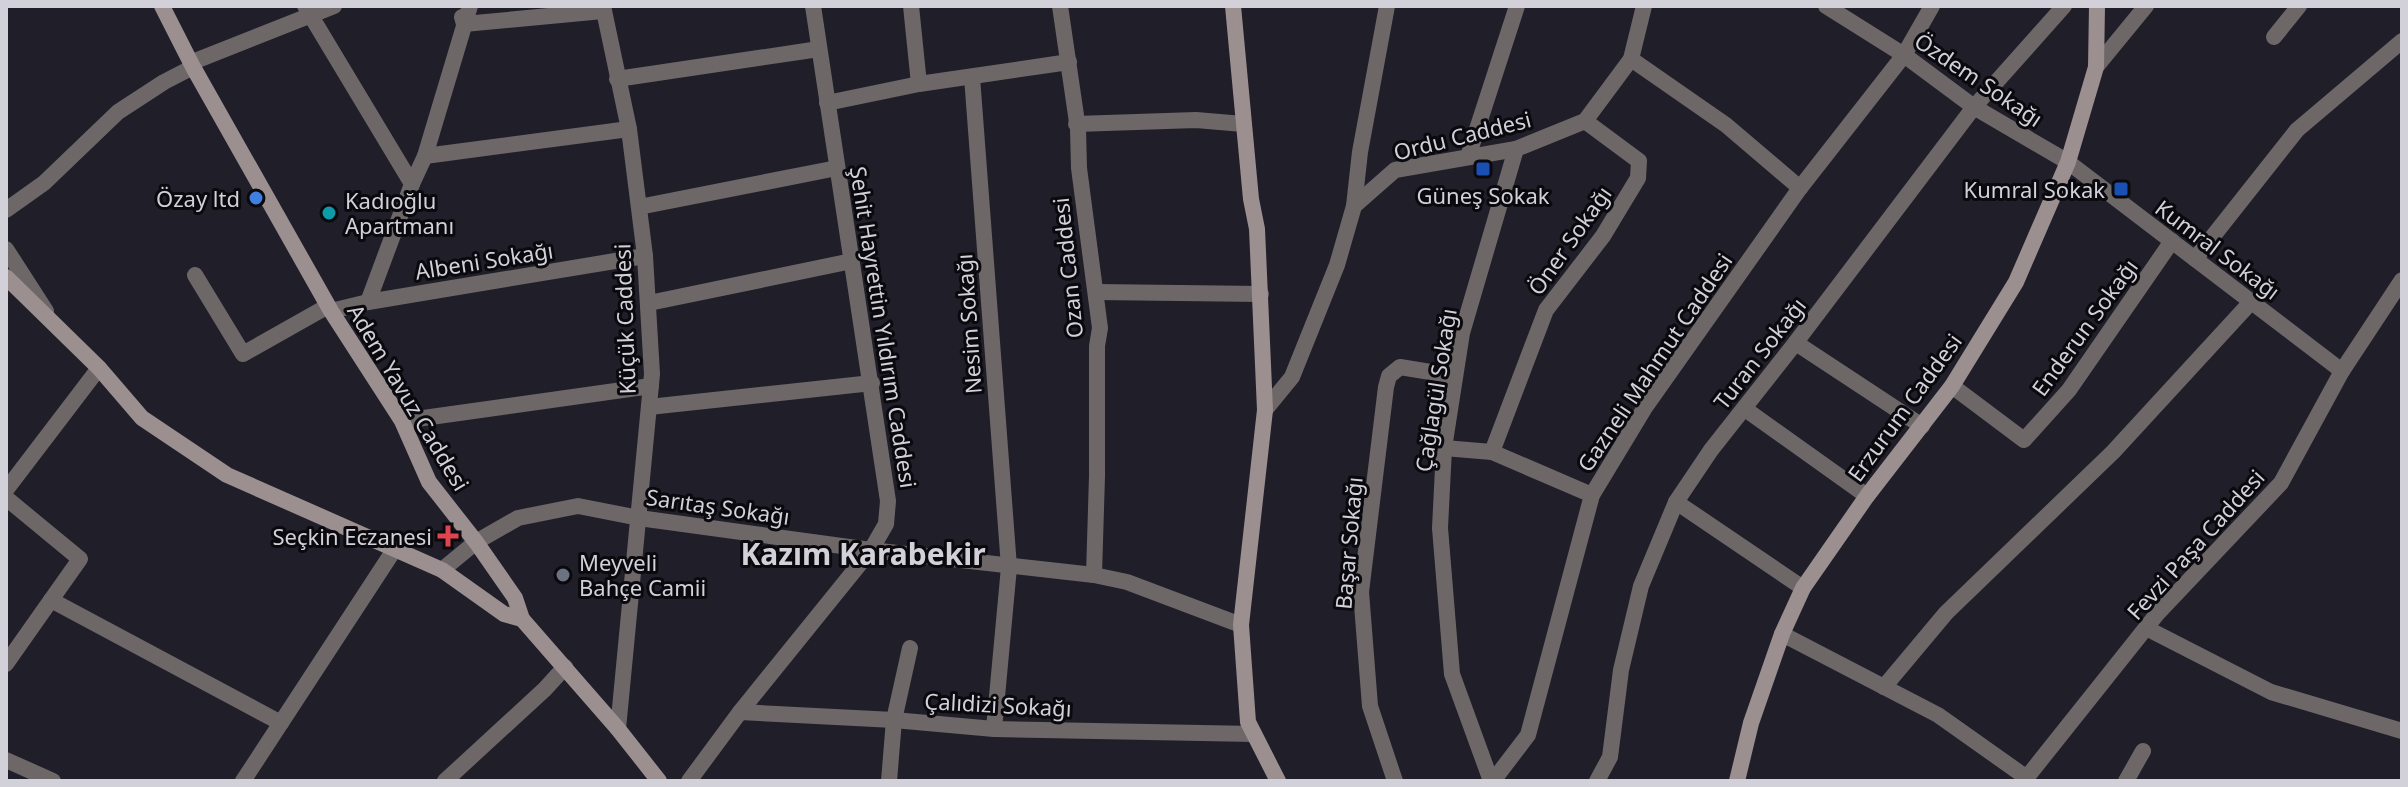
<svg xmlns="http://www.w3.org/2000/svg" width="2408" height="787" font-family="'Noto Sans',sans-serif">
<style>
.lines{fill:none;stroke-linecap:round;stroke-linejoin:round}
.street{stroke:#6e6767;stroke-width:16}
.secondary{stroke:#9b8f90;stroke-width:16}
.transit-dot{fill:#1a4fb4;stroke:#0a090e;stroke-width:3}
.shop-dot{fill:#3f7fe0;stroke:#0a090e;stroke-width:3}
.culture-dot{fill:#0f9aa8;stroke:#0a090e;stroke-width:3}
.health-dot{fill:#e0444e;stroke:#0a090e;stroke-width:3}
.worship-dot{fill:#6b7280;stroke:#0a090e;stroke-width:3}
.labels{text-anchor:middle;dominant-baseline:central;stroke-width:6;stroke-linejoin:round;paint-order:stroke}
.street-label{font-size:22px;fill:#d2d0d8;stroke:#0a090e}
.poi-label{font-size:22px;fill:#d2d0d8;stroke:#0a090e;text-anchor:end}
.district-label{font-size:30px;font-weight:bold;fill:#d2d0d8;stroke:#0a090e}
</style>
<rect width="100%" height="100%" fill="#201e29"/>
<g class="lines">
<!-- street -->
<g class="street">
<polyline points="305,6 412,184"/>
<polyline points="603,6 629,129 645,256 652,374 618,729"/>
<polyline points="911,6 919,84"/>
<polyline points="1060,6 1078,129 1079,168 1100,328 1097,346 1097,476 1094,575"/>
<polyline points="1826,6 1904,55 1974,107 2068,162 2342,371"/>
<polyline points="462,17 464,24 603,11"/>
<polyline points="2274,37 2299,6"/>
<polyline points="1631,59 1726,125 1800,188"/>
<polyline points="190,63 334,6"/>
<polyline points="2096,67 2146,6"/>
<polyline points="972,77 1009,567 994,729"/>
<polyline points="617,79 819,49"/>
<polyline points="827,103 919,84 1069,62"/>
<polyline points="1076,124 1196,120 1243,124"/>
<polyline points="425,156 629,129"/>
<polyline points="1468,157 1517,6"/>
<polyline points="1354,206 1360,152 1387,6"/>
<polyline points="639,207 837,168"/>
<polyline points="6,210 44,183 118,112 164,82 193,67"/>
<polyline points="6,249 46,311"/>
<polyline points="2195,259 2297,130 2402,41"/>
<polyline points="195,275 243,354 328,306"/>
<polyline points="1096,292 1261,294"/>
<polyline points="368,302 412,184 425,156 470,6"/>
<polyline points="649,303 852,261"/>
<polyline points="331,311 368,302 645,256"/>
<polyline points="1796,343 1922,426"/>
<polyline points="1952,386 2024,440 2069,390 2172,241"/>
<polyline points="649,407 872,383"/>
<polyline points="1745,409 1867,496"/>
<polyline points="1265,410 1292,377 1337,265 1354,206 1395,170 1516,149 1585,121 1631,59 1644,6"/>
<polyline points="402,421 651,386"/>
<polyline points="1444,448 1492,452 1592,495"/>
<polyline points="1492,452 1546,310 1603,236 1638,178 1639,161 1585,121"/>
<polyline points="6,490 99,368"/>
<polyline points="6,498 80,559 51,600"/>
<polyline points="1676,502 1803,588"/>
<polyline points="442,570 476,542 518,518 578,506 639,518 871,550 1094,575 1127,582 1241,625"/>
<polyline points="2148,629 2271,692 2402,731"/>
<polyline points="1782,634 1938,715 2027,778"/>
<polyline points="6,664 51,600 281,723"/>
<polyline points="1884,687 1946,613 2113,452 2251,302"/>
<polyline points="740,712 894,720 994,729 1254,734"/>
<polyline points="6,760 53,781"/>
<polyline points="243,781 394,550"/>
<polyline points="445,781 545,689 565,667"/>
<polyline points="689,781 740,712 871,550 886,524 888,501 813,6"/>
<polyline points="889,781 894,720 910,648"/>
<polyline points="1395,781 1370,706 1361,592 1386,387 1389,376 1400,367 1455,376"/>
<polyline points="1491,781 1452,674 1440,528 1444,448 1462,333 1516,149"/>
<polyline points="1493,781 1528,735 1592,495 1644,409 1800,188 1904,55 1932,6"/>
<polyline points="1597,781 1610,757 1621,670 1641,586 1676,502 1711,450 1793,346 1974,107 2064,6"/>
<polyline points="2024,781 2157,614 2281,483 2342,371 2402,280"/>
<polyline points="2126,781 2143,751"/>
</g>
<!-- secondary -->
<g class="secondary">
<polyline points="162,6 193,67 331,311 402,421 429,482 476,542 515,598 522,619 618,729 659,781"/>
<polyline points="1233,6 1251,199 1257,229 1265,410 1241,625 1248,722 1278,781"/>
<polyline points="6,277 99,368 142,418 227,475 442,570 504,614 522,619"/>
<polyline points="1737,781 1751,723 1782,634 1803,588 1867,496 1952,386 2016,282 2068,162 2096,67 2097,6"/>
</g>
</g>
<!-- markers -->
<g class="transit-dot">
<rect x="1475" y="161" width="16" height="16" rx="4"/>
<rect x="2113" y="181" width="16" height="16" rx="4"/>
</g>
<circle class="shop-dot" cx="256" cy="198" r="8"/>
<circle class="culture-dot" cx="329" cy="213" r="8"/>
<path class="health-dot" d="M444 524h8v8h8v8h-8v8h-8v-8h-8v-8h8z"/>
<circle class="worship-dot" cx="563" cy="575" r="8"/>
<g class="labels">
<!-- street labels -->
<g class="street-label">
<text transform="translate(1979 79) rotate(34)">Özdem Sokağı</text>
<text transform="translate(1462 135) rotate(-14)">Ordu Caddesi</text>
<text transform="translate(1569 240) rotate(-55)">Öner Sokağı</text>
<text transform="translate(2218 249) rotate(37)">Kumral Sokağı</text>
<text transform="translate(484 260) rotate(-9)">Albeni Sokağı</text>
<text transform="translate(1067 268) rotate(-96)">Ozan Caddesi</text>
<text transform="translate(624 319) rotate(-92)">Küçük Caddesi</text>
<text transform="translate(968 324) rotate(-94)">Nesim Sokağı</text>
<text transform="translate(884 327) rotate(81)">Şehit Hayrettin Yıldırım Caddesi</text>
<text transform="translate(2084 327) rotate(-54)">Enderun Sokağı</text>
<text transform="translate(1759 353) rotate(-52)">Turan Sokağı</text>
<text transform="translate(1654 362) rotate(-56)">Gazneli Mahmut Caddesi</text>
<text transform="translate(1435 390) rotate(-81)">Çağlagül Sokağı</text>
<text transform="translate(409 397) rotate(59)">Adem Yavuz Caddesi</text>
<text transform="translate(1904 407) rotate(-54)">Erzurum Caddesi</text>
<text transform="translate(718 506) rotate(8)">Sarıtaş Sokağı</text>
<text transform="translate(1348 543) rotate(-85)">Başar Sokağı</text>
<text transform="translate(2195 544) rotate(-48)">Fevzi Paşa Caddesi</text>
<text transform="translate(998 704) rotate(3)">Çalıdizi Sokağı</text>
</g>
<!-- poi labels -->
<g class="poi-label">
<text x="2105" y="189">Kumral Sokak</text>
<text x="1483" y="195" text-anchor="middle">Güneş Sokak</text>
<text x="240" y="198">Özay ltd</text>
<text x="345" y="200" text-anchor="start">Kadıoğlu<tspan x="345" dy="25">Apartmanı</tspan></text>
<text x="432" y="536">Seçkin Eczanesi</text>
<text x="579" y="562" text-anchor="start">Meyveli<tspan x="579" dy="25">Bahçe Camii</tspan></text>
</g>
<!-- district labels -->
<g class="district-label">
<text x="863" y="553">Kazım Karabekir</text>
</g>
</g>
<!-- border -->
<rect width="2408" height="787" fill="none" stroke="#d2d0d8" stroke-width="16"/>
</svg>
